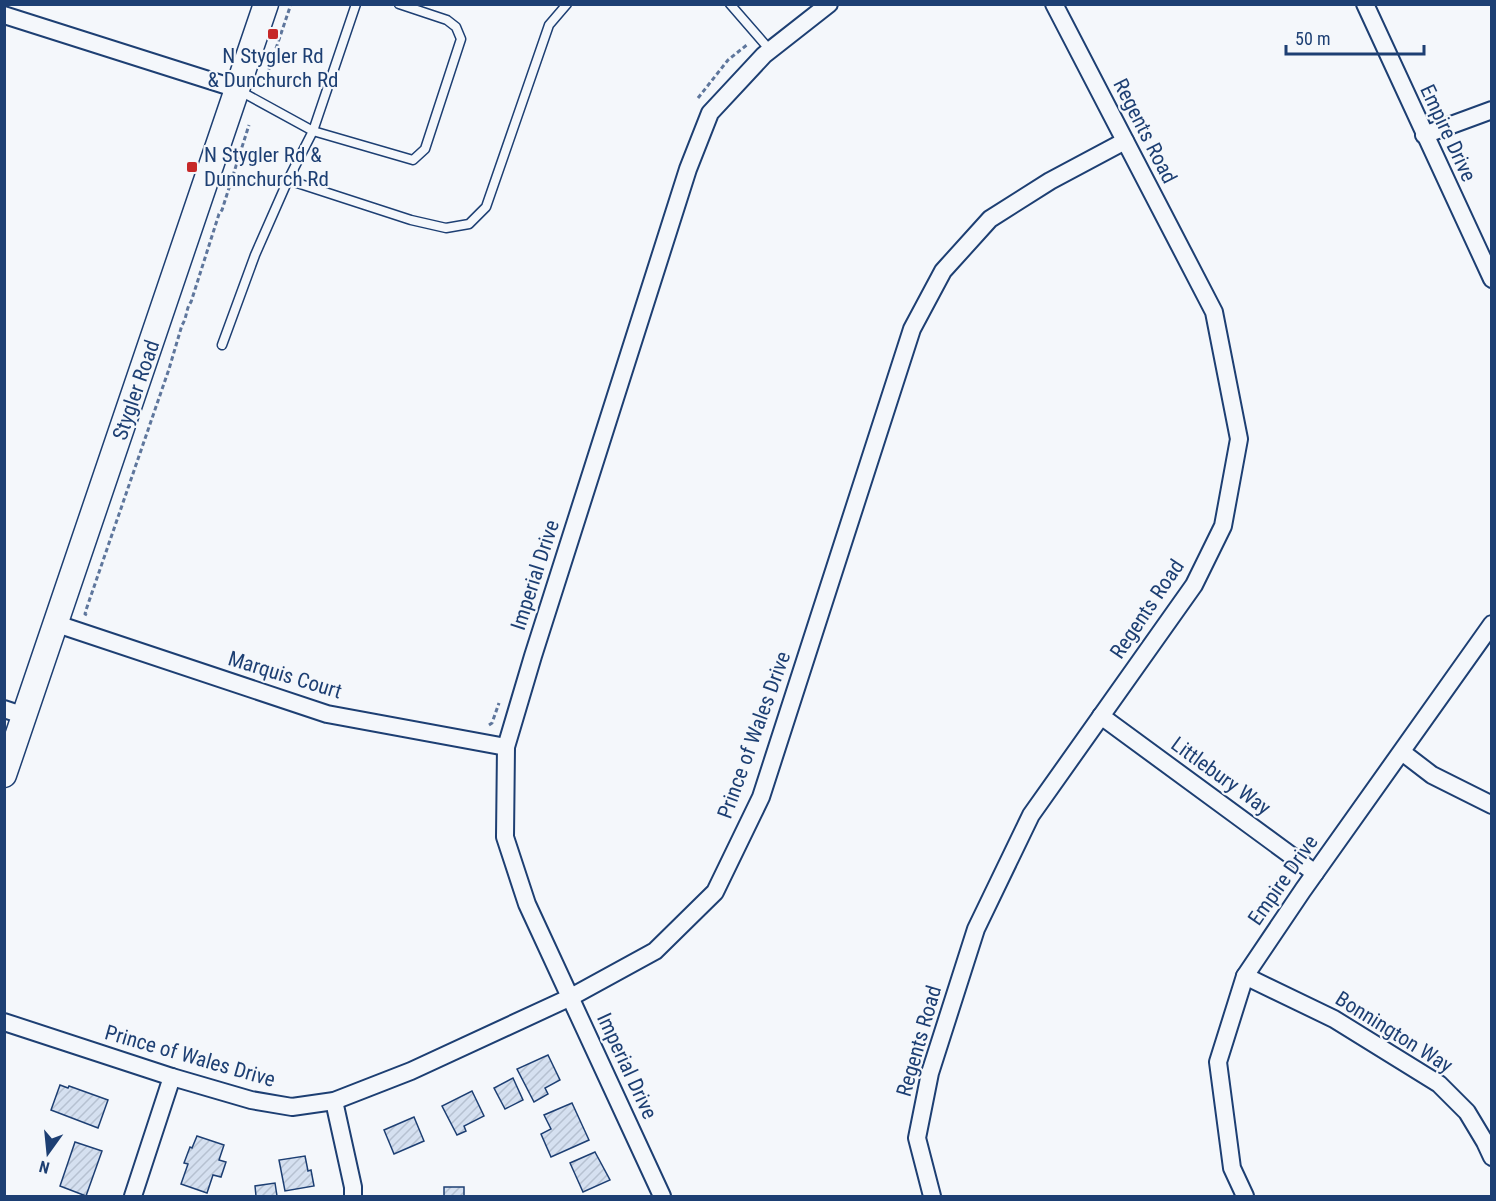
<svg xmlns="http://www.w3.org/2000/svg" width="1496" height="1201" font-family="'Roboto Condensed',sans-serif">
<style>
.building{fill:url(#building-hatch);stroke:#1d3f73;stroke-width:1.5}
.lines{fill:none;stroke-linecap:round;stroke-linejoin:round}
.service-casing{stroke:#1d3f73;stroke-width:11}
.minor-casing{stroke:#1d3f73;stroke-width:20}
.secondary-casing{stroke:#1d3f73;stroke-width:27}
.path{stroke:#5e769c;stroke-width:3;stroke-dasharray:4.5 3;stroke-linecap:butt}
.service{stroke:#f4f7fb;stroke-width:8}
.minor{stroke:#f4f7fb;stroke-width:16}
.secondary{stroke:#f4f7fb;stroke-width:24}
.poi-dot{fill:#c62828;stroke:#f4f7fb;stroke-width:2}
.labels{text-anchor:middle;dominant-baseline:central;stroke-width:4.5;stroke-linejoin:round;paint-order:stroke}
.poi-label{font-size:21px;fill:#1d3f73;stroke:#f4f7fb}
.street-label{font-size:21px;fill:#1d3f73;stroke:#f4f7fb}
</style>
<defs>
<pattern id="building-hatch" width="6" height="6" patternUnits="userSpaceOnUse" patternTransform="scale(1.5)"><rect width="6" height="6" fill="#d5e0f0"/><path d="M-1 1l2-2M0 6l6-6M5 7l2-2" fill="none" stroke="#b6c1d1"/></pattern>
</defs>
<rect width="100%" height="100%" fill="#f4f7fb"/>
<!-- building -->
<g class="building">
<polygon points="548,1055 560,1080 545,1088 548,1094 534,1102 517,1069"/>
<polygon points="513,1078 523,1100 505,1109 494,1088"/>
<polygon points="60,1085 68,1088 69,1086 108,1100 98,1128 51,1110"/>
<polygon points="472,1091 484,1116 464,1126 466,1131 457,1135 442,1106"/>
<polygon points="572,1103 589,1140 551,1157 541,1134 551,1129 544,1115"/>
<polygon points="414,1117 424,1141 394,1154 384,1130"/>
<polygon points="197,1136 224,1145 219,1160 226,1162 221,1177 213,1175 207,1193 181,1184 188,1164 184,1163 190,1147 192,1148"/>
<polygon points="75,1142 102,1151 86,1196 60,1186"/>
<polygon points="595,1152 610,1180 583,1192 570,1163"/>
<polygon points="305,1156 308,1171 311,1170 314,1186 285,1191 279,1160"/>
<polygon points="275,1183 277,1196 256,1196 255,1186"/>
<rect x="444" y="1187" width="20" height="9"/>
</g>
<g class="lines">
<defs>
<g id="service">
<polyline points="730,4 770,50"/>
<polyline points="240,91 313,131 413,160 425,149 461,39 456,27 447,20 399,4"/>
<polyline points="288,180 411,220 446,228 469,224 486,207 549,25 567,4"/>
<polyline points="222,345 255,255 288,180 313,131 356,4"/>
</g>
<g id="minor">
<polyline points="1365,4 1492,279"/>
<polyline points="4,15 237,89"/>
<polyline points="1424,135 1492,110"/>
<polyline points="57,624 327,714 506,747"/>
<polyline points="4,709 25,716"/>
<polyline points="1101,716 1315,873"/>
<polyline points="1402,752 1432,775 1492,805"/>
<polyline points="1245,976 1334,1019 1439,1084 1467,1112 1485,1142 1492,1157"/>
<polyline points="4,1022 172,1077 251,1100 292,1107 334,1101 411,1071 571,997 655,951 715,892 761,797 912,329 943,271 990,219 1050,181 1125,141"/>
<polyline points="334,1101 353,1187 353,1196"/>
<polyline points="133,1196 172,1077"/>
<polyline points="662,1196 527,904 505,837 506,747 533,656 688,169 710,113 764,55 829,4"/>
<polyline points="932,1196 917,1138 930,1073 976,929 1031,815 1194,585 1223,526 1239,439 1214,312 1054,4"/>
<polyline points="1245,1196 1232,1168 1218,1062 1245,976 1303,890 1492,624"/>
</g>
<polyline id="secondary" points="4,775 266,4"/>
</defs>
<!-- service casing -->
<use href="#service" class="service-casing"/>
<!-- minor casing -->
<use href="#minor" class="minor-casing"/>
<!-- secondary casing -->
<use href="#secondary" class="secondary-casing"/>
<!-- path -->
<g class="path">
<polyline points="264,84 291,4"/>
<polyline points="698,98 728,60 748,44"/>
<path d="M87,615l-2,-1 1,-4 83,-241 13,-44c5,-7 4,-17 9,-23l28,-88 3,-4 27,-85"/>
<polyline points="489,725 492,723 499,703"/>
</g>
<!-- service -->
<use href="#service" class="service"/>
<!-- minor -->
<use href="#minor" class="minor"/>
<!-- secondary -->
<use href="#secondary" class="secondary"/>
</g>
<!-- markers -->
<g class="poi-dot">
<rect x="267" y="28" width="12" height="12" rx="3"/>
<rect x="186" y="161" width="12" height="12" rx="3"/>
</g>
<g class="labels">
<!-- poi labels -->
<g class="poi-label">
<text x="273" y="56">N Stygler Rd<tspan x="273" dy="24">&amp; Dunchurch Rd</tspan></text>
<text x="204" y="155" text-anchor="start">N Stygler Rd &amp;<tspan x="204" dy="24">Dunnchurch Rd</tspan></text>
</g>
<!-- street labels -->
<g class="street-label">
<text transform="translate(1145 131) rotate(63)">Regents Road</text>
<text transform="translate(1448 133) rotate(65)">Empire Drive</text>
<text transform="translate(136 390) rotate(-71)">Stygler Road</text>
<text transform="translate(535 575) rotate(-72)">Imperial Drive</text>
<text transform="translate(1147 609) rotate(-56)">Regents Road</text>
<text transform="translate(285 675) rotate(17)">Marquis Court</text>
<text transform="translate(754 735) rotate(-70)">Prince of Wales Drive</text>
<text transform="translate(1221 776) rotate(36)">Littlebury Way</text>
<text transform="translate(1283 880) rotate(-55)">Empire Drive</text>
<text transform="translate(1394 1032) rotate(32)">Bonnington Way</text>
<text transform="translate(919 1041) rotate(-74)">Regents Road</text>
<text transform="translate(190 1056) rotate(16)">Prince of Wales Drive</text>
<text transform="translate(627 1066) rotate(65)">Imperial Drive</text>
</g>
</g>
<!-- border -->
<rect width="1496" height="1201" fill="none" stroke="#1d3f73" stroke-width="12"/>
<!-- north arrow -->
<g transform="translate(48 1153) rotate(195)" stroke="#f4f7fb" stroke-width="4.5" paint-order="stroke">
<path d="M0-4.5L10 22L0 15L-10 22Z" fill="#1d3f73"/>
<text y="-9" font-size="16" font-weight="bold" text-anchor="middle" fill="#1d3f73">N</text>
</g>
<!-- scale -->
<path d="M1286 45v9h138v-9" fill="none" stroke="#1d3f73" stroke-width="3"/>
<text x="1295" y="45" font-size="18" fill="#1d3f73" stroke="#f4f7fb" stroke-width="4.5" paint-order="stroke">50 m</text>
</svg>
